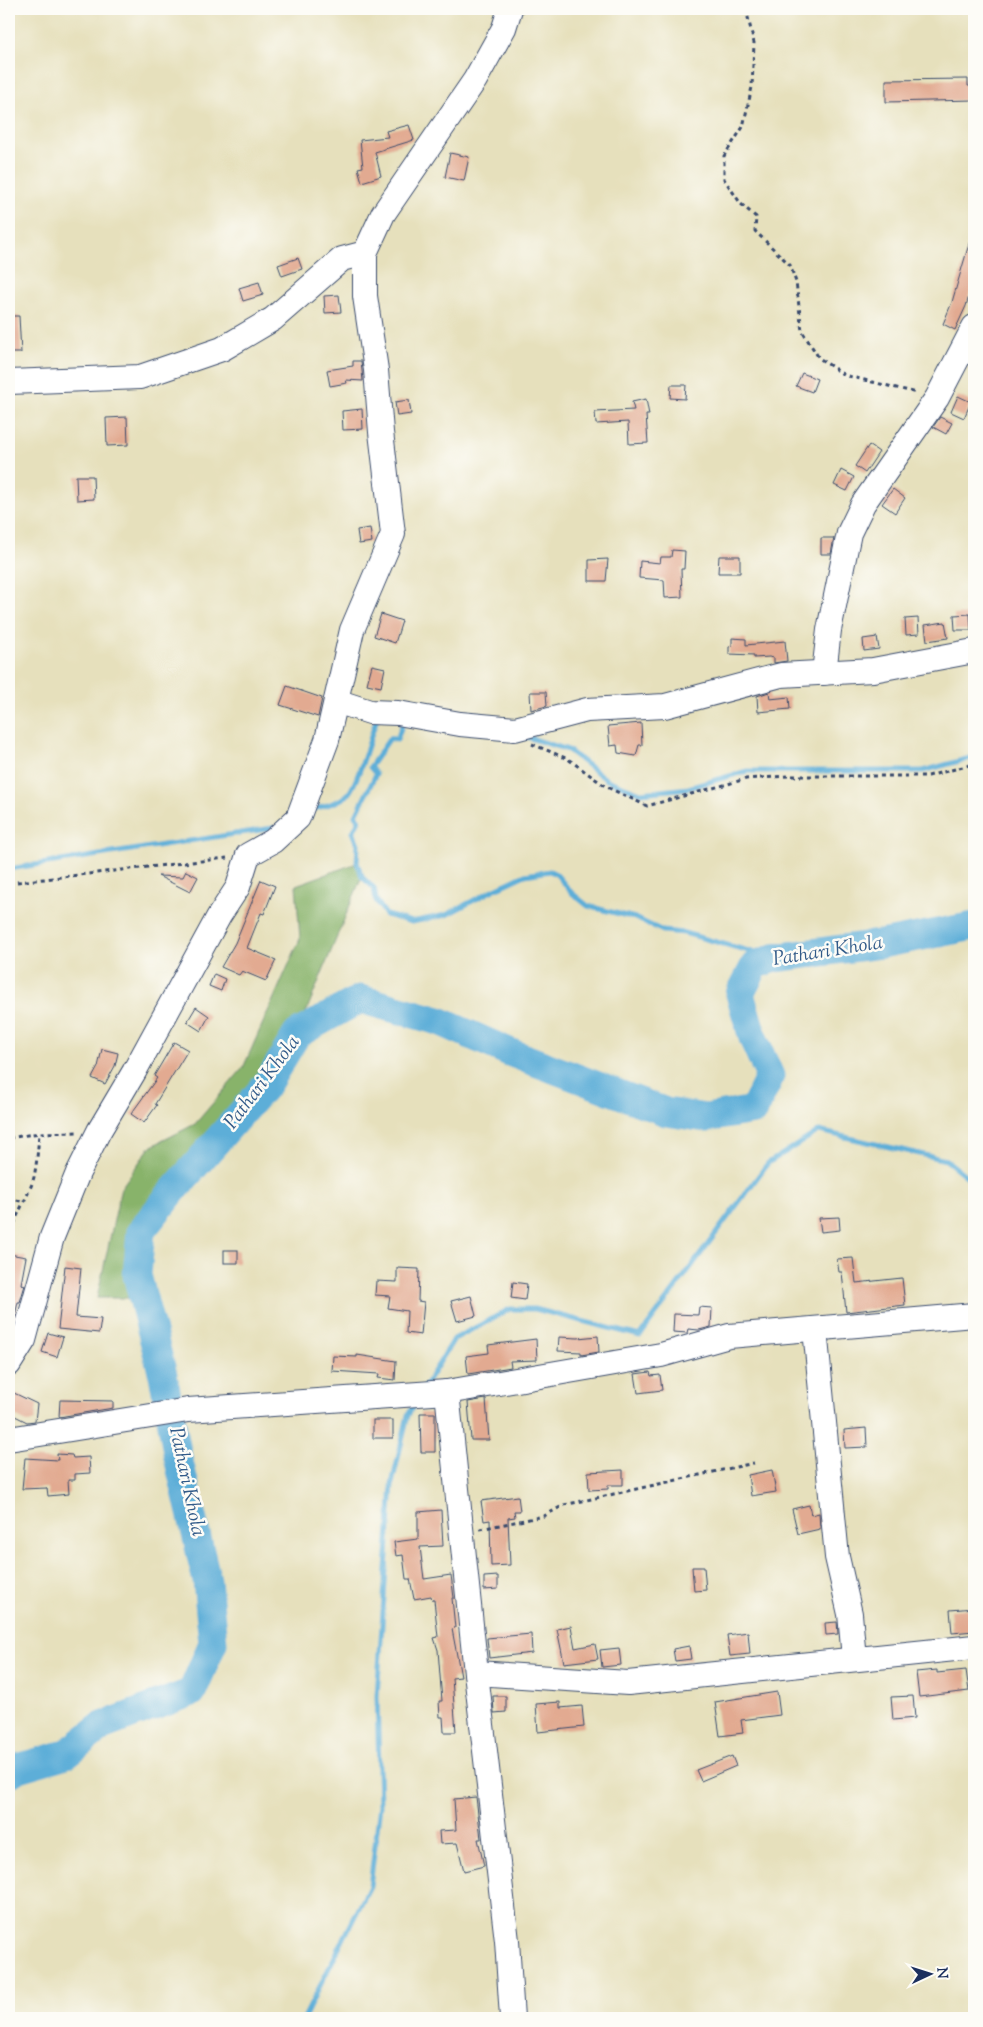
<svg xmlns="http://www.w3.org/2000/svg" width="983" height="2027" font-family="'Sorts Mill Goudy',serif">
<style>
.forest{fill:#88b36a;stroke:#527164}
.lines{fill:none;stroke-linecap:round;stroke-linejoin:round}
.stream{stroke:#5daed8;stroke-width:5}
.river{stroke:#5daed8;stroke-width:29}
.building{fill:#e2aa91}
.minor-casing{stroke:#394a6c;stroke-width:26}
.path{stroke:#394a6c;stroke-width:3;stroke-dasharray:4 4;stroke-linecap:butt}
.minor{stroke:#fff;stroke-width:24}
.labels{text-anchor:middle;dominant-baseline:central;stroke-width:5;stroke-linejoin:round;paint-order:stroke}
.water-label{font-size:20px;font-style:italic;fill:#325b89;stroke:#fdfcf7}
</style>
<rect width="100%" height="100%" fill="#fdfcf7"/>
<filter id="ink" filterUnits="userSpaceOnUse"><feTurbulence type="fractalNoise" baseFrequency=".02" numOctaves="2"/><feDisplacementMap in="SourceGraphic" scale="10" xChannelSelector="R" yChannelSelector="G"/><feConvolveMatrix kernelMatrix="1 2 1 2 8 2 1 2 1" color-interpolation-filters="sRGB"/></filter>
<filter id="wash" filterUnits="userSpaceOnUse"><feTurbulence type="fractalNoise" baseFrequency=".0096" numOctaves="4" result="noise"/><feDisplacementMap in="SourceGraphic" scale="20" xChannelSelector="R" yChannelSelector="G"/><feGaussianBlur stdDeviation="1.12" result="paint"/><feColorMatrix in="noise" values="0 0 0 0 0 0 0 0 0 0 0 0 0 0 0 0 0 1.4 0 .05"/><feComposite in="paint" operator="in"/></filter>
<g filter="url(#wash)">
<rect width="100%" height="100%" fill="#e6e0bc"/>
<!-- forest -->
<polygon class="forest" points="357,863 362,876 297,1034 267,1084 172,1192 141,1231 137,1275 143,1298 97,1298 121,1188 150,1147 195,1124 243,1068 300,939 296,885"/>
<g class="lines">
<!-- stream -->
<g class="stream">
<polyline points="524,736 568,750 607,780 641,793 688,788 747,771 923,771 974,757"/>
<path d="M309,810c10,-2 32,-8 39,-16 10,-10 23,-60 29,-76"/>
<polyline points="9,869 273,828"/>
<polyline points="362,876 357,863 358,844 353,832 359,820 356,815 376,774 370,767 390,738 397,740 404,719"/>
<polyline points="362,877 374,888 376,900 386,915 412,922 446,915 495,889 525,875 550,871 556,874 572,893 588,906 635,918 663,931 684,933 774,958"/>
<polyline points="425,1386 454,1339 510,1309 535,1309 640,1336 768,1163 819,1131 946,1160 974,1182"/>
<polyline points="304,2018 370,1886 380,1805 377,1696 392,1484 408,1415 416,1402"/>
</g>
<!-- river -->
<polyline class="river" points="9,1774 18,1768 66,1754 102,1726 192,1692 213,1643 207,1581 178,1457 163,1375 137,1275 141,1231 172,1192 267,1084 297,1034 360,999 439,1021 509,1052 666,1112 706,1118 754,1110 770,1076 753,1038 740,994 755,965 774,958 881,944 974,926"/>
</g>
<g id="blocks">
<!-- building -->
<g class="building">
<polygon points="968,79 968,86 974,86 974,100 886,102 886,80"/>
<polygon points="409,125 414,140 375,152 381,176 362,182 358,168 363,167 360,140 388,137 386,131"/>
<polygon points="450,153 469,157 464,181 445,177"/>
<polygon points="973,236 974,279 966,306 955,330 943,324 952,302 971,237"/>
<polygon points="298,258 302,269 282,276 278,265"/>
<polygon points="259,282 263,295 243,301 239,288"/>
<polygon points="339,295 341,312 325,313 324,296"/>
<polygon points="9,316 19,316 21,353 9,353"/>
<polygon points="353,361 361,361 363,381 346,380 347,383 330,386 327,370 353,366"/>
<polygon points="802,373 817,379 812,392 796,386"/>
<polygon points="671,385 686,385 685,399 670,398"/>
<polygon points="958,396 971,402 964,418 951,412"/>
<polygon points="646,399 649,415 646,415 648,443 629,444 628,422 596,424 595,412 634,410 632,402"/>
<polygon points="409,400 411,414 397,416 395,402"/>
<polygon points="362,409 363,429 343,430 342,411"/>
<polygon points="127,417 128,445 107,446 106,418"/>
<polygon points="940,417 952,423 946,434 933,427"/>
<polygon points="869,445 879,452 865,473 855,466"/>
<polygon points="841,470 854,477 847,491 834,485"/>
<polygon points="76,476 93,476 94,499 77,500"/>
<polygon points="893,489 905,498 895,513 882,504"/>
<polygon points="370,528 372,542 359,544 357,530"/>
<polygon points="821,538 834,538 831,554 821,554"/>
<polygon points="672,550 685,551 684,569 681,569 682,597 665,598 664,580 639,578 640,561 660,563 661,557 671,557"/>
<polygon points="719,556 740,556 740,573 718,573"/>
<polygon points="608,559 606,581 589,581 589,560"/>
<polygon points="381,614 402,621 395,643 374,636"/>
<polygon points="970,614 971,630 955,630 954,615"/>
<polygon points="918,618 919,634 906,635 905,619"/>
<polygon points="945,622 948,638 927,641 925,625"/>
<polygon points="877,637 879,649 864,651 863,639"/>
<polygon points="732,638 746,639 746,645 785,641 787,661 774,663 774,658 769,657 754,658 754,655 729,654 729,647 732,646"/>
<polygon points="372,665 385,668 381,687 367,684"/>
<polygon points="287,686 322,698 318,717 280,705"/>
<polygon points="530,692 546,692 547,706 531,710"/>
<polygon points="769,692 770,699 789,697 790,709 758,712 757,696"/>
<polygon points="641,723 642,745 639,745 636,756 618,753 617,745 610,746 608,726"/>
<polygon points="186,871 198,877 190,892 158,876 183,877"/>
<polygon points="261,880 275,886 264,914 261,913 247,948 276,960 266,981 242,971 239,975 221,967 235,943"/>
<polygon points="214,974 225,979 221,991 209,986"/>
<polygon points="196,1007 209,1016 201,1031 187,1022"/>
<polygon points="174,1042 188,1050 155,1104 157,1105 144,1123 131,1114 157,1078 154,1076"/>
<polygon points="102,1049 118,1053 115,1066 105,1084 92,1078 98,1067"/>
<polygon points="839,1217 840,1230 821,1232 819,1218"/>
<rect x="224" y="1250" width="14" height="13"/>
<polygon points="9,1254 26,1257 21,1284 25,1285 20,1302 18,1302 15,1316 9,1316"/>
<polygon points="853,1258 856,1283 902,1278 905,1305 846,1312 842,1272 839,1272 837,1259"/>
<polygon points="65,1266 81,1268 76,1317 101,1319 99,1333 58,1329"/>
<polygon points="397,1268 419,1269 418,1301 424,1302 421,1335 406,1333 407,1311 388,1308 390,1296 375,1295 376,1281 397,1282"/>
<polygon points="513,1282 527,1284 525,1300 511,1298"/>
<polygon points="471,1296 476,1316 457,1321 451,1301"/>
<polygon points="699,1307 712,1308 711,1327 699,1330 688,1329 687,1333 673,1332 674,1314 698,1315"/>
<polygon points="48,1333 63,1337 57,1357 42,1352"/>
<polygon points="598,1336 599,1352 581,1355 581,1352 558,1351 559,1337 578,1338"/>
<polygon points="536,1339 537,1360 510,1361 511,1367 468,1374 466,1356 489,1353 488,1345"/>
<polygon points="357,1355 396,1361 395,1380 378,1378 379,1374 332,1371 333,1356 357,1357"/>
<polygon points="650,1372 651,1376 660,1375 662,1390 638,1393 635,1374"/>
<polygon points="14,1393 37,1404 35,1421 27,1422 9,1413 9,1405"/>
<polygon points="486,1399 489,1440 471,1440 468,1402"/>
<polygon points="60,1400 113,1401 113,1408 59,1417"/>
<polygon points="420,1413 435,1413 435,1452 421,1452"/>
<rect x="373" y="1420" width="20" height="18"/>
<polygon points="866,1428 867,1447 845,1448 844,1430"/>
<polygon points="57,1454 72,1455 73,1458 89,1457 90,1473 75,1474 75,1480 68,1480 69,1494 48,1496 47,1488 22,1489 25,1458 58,1460"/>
<polygon points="623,1470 623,1485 608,1485 608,1489 589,1490 588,1472"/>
<polygon points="772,1470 776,1492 751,1496 748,1475"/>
<polygon points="518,1496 520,1511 514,1511 515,1517 508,1518 510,1565 491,1566 490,1520 484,1521 481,1501"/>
<polygon points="809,1505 811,1515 819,1513 820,1529 798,1534 792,1509"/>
<polygon points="441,1510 443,1546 420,1547 424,1579 451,1575 454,1598 452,1598 455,1628 452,1629 461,1677 452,1678 456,1732 444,1732 443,1717 440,1717 439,1701 442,1701 438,1650 434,1638 438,1637 434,1600 432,1600 431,1596 414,1599 410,1579 406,1579 403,1555 396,1556 394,1542 418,1539 418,1512"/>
<polygon points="692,1567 704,1567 706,1590 694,1591"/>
<polygon points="498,1576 498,1589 484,1590 484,1577"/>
<polygon points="974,1608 974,1631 952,1633 950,1610"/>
<polygon points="837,1622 838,1634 826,1635 825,1623"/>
<polygon points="571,1626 575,1648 595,1644 598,1659 564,1663 557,1629"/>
<polygon points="748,1632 750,1654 730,1656 727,1635"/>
<polygon points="531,1634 532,1653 489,1658 487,1638"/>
<polygon points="689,1646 691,1659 675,1661 673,1649"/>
<polygon points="619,1648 621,1665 602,1667 600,1650"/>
<polygon points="937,1670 937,1673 966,1670 969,1691 919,1697 916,1672"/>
<polygon points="777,1692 780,1715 741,1720 743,1733 720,1736 715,1702"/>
<polygon points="493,1696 506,1696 506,1712 494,1713"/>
<polygon points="913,1696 915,1718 893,1720 891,1697"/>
<polygon points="560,1702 560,1708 582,1706 584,1727 538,1732 536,1704"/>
<polygon points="732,1756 736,1766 701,1781 696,1770"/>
<polygon points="476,1797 481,1839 478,1839 484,1866 464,1871 457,1843 440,1844 439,1831 456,1830 454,1799"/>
</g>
</g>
</g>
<g filter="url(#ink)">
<use href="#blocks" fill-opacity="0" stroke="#394a6c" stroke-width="1"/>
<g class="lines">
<defs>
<g id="minor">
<polyline points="9,382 140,377 222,349 273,319 342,259 365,253"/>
<polyline points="824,673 829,630 849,533 863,504 937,398 974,327"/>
<polyline points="336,701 370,712 398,713 460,724 515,729 587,710 665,706 781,675 873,670 974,651"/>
<polyline points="815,1329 837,1557 850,1614 854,1659"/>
<polyline points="9,1364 24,1340 52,1237 78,1173 99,1131 134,1072 219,916 238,887 248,855 273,841 298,818 327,740 352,630 393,534 381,432 376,370 365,296 365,253 383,214 475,80 504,28 510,9"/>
<polyline points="447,1392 476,1673 507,1941 512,2018"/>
<polyline points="9,1439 188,1410 447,1392 661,1355 729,1336 974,1315"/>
<polyline points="476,1673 628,1683 974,1647"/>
</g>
</defs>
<!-- minor casing -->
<use href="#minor" class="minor-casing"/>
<!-- path -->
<g class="path">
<polyline points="746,9 754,43 752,87 743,127 724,156 724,179 741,204 756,217 755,231 790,265 796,282 802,331 819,358 844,375 917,393"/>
<polyline points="532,744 568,759 605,786 647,806 746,779 788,776 928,776 974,764"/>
<polyline points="9,883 227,858"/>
<polyline points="9,1138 39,1133 78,1132"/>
<polyline points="9,1198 24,1202"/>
<path d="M12,1240c-1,-22 17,-42 22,-63 3,-14 4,-30 5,-44"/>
<polyline points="480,1529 544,1516 564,1505 754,1463"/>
</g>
<!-- minor -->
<use href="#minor" class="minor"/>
</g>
</g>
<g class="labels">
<!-- water labels -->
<g class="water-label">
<text transform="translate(828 952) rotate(-9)">Pathari Khola</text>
<text transform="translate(263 1083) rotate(-53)">Pathari Khola</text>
<text transform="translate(186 1482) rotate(78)">Pathari Khola</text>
</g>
</g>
<!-- margin -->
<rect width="983" height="2027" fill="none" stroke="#fdfcf7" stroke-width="30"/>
<!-- north arrow -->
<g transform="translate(930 1974) rotate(86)" stroke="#fdfcf7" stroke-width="4" paint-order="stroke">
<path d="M0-4L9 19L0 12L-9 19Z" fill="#1b2f5e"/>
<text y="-8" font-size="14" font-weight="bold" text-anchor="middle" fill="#1b2f5e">N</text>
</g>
</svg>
